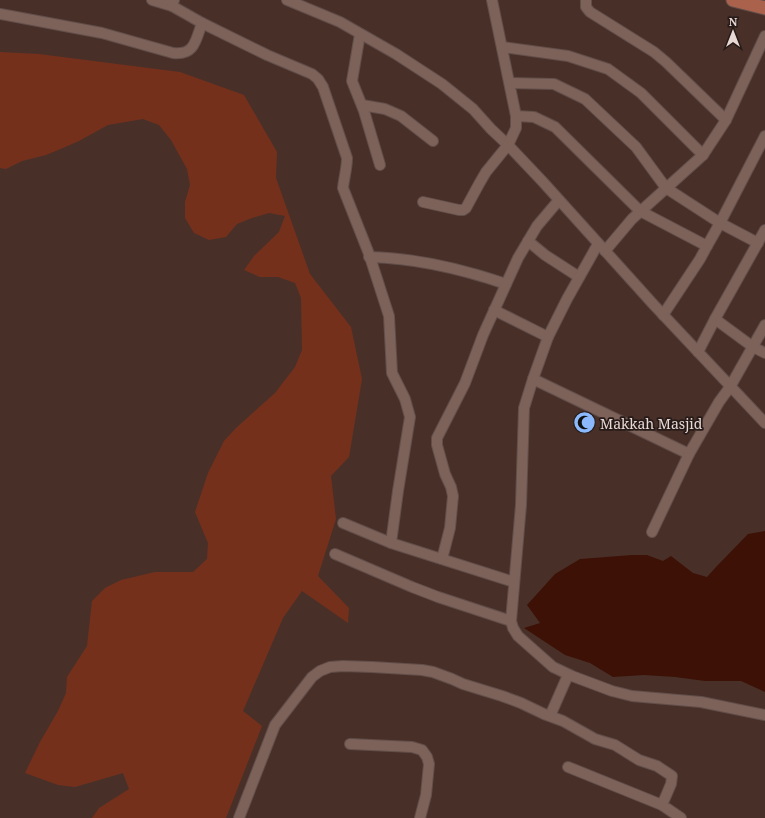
<svg xmlns="http://www.w3.org/2000/svg" width="765" height="818" font-family="'Noto Serif',serif">
<style>
.green{fill:#75301c}
.water{fill:#3d1105}
.lines{fill:none;stroke-linecap:round;stroke-linejoin:round}
.minor-casing{stroke:#624e49;stroke-width:12}
.major-casing{stroke:#624e49;stroke-width:15}
.minor{stroke:#7d625a;stroke-width:10}
.major{stroke:#ab624d;stroke-width:13}
.labels{text-anchor:middle;dominant-baseline:central;stroke-width:3.5;stroke-linejoin:round;paint-order:stroke}
.poi-label{font-size:14px;fill:#e9d9d5;stroke:#261b18;text-anchor:start}
</style>
<rect width="100%" height="100%" fill="#483029"/>
<!-- green -->
<polygon class="green" points="0,52 39,54 180,72 244,95 277,152 276,178 310,274 351,327 362,379 349,457 331,476 336,519 318,576 349,608 348,623 302,591 283,618 243,711 262,726 226,818 92,818 99,808 129,789 123,773 75,787 58,785 25,773 40,742 58,711 66,693 67,677 87,646 92,601 105,588 121,580 155,572 193,572 207,559 208,543 195,512 208,473 224,441 236,428 275,393 295,367 302,350 301,298 295,283 278,277 260,277 244,270 254,256 279,232 285,216 269,213 252,218 237,224 226,237 209,240 194,233 185,218 185,202 190,185 187,169 171,140 159,125 143,119 108,125 79,141 63,148 46,155 22,161 6,169 0,168"/>
<!-- water -->
<polygon class="water" points="765,531 765,692 741,681 705,681 675,677 644,675 613,677 590,663 565,655 524,628 540,623 527,605 555,574 580,559 632,555 647,555 663,561 671,556 693,573 707,577 716,567 748,534"/>
<g class="lines">
<defs>
<g id="minor">
<polyline points="152,0 172,6 174,0"/>
<polyline points="287,0 340,22 396,54 442,84 473,109 491,129 508,145 543,182 653,304 765,423"/>
<polyline points="586,0 586,7 590,12 654,52 666,62 726,120"/>
<path d="M172,6l30,17 65,32 45,19 6,5 5,8 24,71c0,10 -3,20 -4,30l26,66 20,62 3,57 13,26 5,18 -12,74 -7,52 123,39"/>
<path d="M0,14l102,19 71,20c22,3 23,-14 29,-30"/>
<polyline points="360,34 352,81 364,111 380,165"/>
<polyline points="502,47 568,56 608,69 641,93 703,155 632,219 605,251"/>
<polyline points="510,83 554,84 585,99 636,147 666,188 720,223 758,243"/>
<polyline points="362,105 385,109 401,116 433,141"/>
<polyline points="516,116 534,117 555,127 640,211 707,246 700,259 663,315"/>
<polyline points="703,155 726,120 765,36"/>
<polyline points="423,202 459,210 463,210 466,208 479,184 486,172 508,145 516,128 516,116 492,0"/>
<polyline points="528,241 545,255 579,277"/>
<polyline points="598,244 567,299 548,337 533,379 524,408 521,505 511,621 513,628 518,636 553,667 572,676 612,691 632,696 701,702 765,715"/>
<polyline points="707,246 720,223 765,136"/>
<path d="M369,257c47,1 93,12 137,27"/>
<polyline points="494,310 548,337"/>
<polyline points="715,319 753,347 765,353"/>
<polyline points="698,352 715,319 765,230"/>
<polyline points="533,379 689,454 719,402 730,387 765,325"/>
<polyline points="343,523 391,543"/>
<polyline points="652,532 689,454"/>
<polyline points="335,554 412,587 438,597 511,621"/>
<polyline points="442,559 450,528 453,496 451,487 445,474 437,445 437,438 465,383 483,335 518,258 537,226 559,200"/>
<polyline points="550,716 568,675"/>
<polyline points="350,744 412,747 422,750 427,757 429,764 426,795 420,818"/>
<polyline points="568,767 662,805"/>
<polyline points="239,818 275,725 312,677 320,671 330,667 343,666 372,667 422,670 433,672 452,679 463,684 502,696 521,703 544,714 563,721 595,739 615,745 639,760 657,766 672,776 671,784 662,805 681,818"/>
</g>
<polyline id="major" points="733,0 765,8"/>
</defs>
<!-- minor casing -->
<use href="#minor" class="minor-casing"/>
<!-- major casing -->
<use href="#major" class="major-casing"/>
<!-- minor -->
<use href="#minor" class="minor"/>
<!-- major -->
<use href="#major" class="major"/>
</g>
<!-- icons -->
<defs>
<symbol id="mosque-disc" viewBox="-11 -11 22 22"><circle r="9.5" fill="#8cb9fc" stroke="#261b18"/><path d="M3.5-4.9A6 6 0 1 0 3.5 4.9A5 5 0 1 1 3.5-4.9Z" fill="#111"/></symbol>
</defs>
<g fill-rule="evenodd">
<use href="#mosque-disc" x="572" y="410" width="25" height="25"/>
</g>
<g class="labels">
<!-- poi labels -->
<g class="poi-label">
<text x="600" y="423">Makkah Masjid</text>
</g>
</g>
<!-- north arrow -->
<g transform="translate(733 32)" stroke="#261b18" stroke-width="3" paint-order="stroke">
<path d="M0-3L7 15L0 10L-7 15Z" fill="#e9d9d5"/>
<text y="-6" font-size="11" font-weight="bold" text-anchor="middle" fill="#e9d9d5">N</text>
</g>
</svg>
